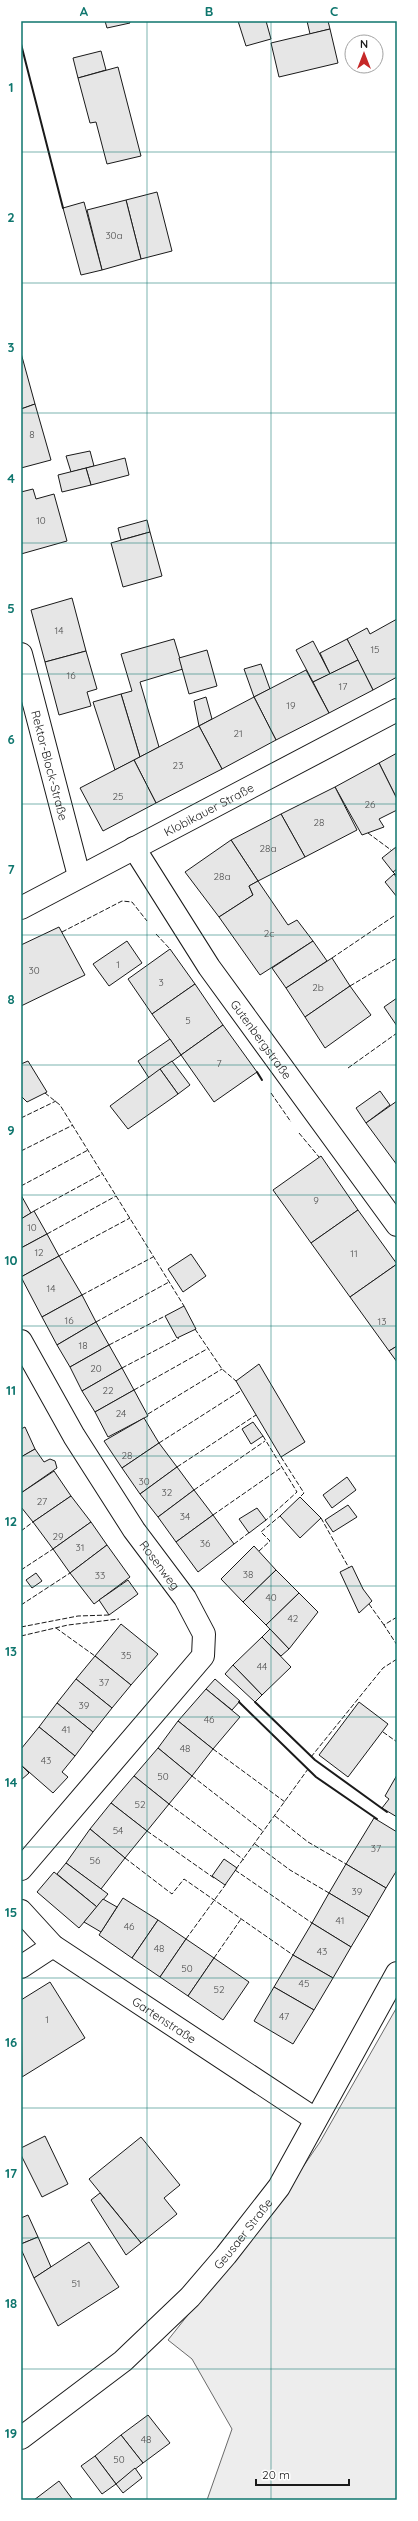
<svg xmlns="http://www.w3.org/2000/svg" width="418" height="2521" font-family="Quicksand,sans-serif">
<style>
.built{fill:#ededed;stroke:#6a6a6a}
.building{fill:#e6e6e6;stroke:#1a1a1a}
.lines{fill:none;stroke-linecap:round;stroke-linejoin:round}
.minor-casing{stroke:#1a1a1a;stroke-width:24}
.minor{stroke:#fff;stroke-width:22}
.fence{stroke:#1a1a1a;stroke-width:1;stroke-dasharray:5 2;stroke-linecap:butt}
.wall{stroke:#1a1a1a;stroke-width:2}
.grid{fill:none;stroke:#0f766e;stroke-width:1;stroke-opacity:0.55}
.labels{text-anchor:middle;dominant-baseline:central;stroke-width:3;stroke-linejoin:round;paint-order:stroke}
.number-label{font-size:10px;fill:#4d4d4d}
.street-label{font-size:12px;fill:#1a1a1a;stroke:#fff}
.neatline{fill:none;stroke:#0f766e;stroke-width:1.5}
.grid-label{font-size:13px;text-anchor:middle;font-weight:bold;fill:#0f766e}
</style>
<rect width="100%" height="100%" fill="#fff"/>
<!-- built -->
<polygon class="built" points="397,2007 397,2500 207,2500 232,2429 192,2359 168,2340 285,2193 320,2142"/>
<!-- building -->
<g class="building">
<polygon points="105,21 129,21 130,23 107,28"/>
<polygon points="238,21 266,21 271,39 246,46"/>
<polygon points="307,21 328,21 330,29 310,34"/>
<polygon points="330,29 338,63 279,77 271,43"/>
<polygon points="101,51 106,70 78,78 73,58"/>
<polygon points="118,67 141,156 107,164 96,122 90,123 78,78"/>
<polygon points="157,192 172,251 141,259 126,200"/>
<polygon points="126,200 141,259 102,270 87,210"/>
<polygon points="84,202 102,270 81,275 63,208"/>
<polygon points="21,353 35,404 21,409"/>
<polygon points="35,404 51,460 21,468 21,409"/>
<polygon points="90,451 94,466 71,472 66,456"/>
<polygon points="125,458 129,475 91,485 86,468"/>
<polygon points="86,468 91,485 62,492 58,475"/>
<polygon points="33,489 36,499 54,494 67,541 21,554 21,492"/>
<polygon points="147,520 150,532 121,540 118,528"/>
<polygon points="150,532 162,576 123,587 111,543"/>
<polygon points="72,598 86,651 45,662 31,610"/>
<polygon points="397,619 397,677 373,690 347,639 367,628 370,634"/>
<polygon points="174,639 183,669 140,682 159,747 140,757 121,694 132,691 121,654"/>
<polygon points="347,639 358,660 330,674 320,653"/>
<polygon points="313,641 330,674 313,682 296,650"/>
<polygon points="207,650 217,686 189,694 179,658"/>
<polygon points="86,651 97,689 87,692 91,706 59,715 45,662"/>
<polygon points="358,660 373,690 329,713 313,682"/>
<polygon points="261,664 270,689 254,697 244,669"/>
<polygon points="306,670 329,713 276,740 254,697"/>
<polygon points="121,694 140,757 115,770 93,702"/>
<polygon points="206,697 212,719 199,726 194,701"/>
<polygon points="254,697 276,740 222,769 199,726"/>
<polygon points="199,726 222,769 156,803 134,760"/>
<polygon points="397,753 397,799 379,763"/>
<polygon points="134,760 156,803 103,831 80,788"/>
<polygon points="379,763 397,799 397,810 379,819 384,827 362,835 335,787"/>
<polygon points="335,787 357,830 305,857 281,814"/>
<polygon points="281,814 305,857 258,881 231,840"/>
<polygon points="231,840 258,881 249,886 253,895 219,917 185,872"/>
<polygon points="396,847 397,869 393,872 382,858"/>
<polygon points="394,874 397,878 397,897 385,882"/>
<polygon points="258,881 288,925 297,920 313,941 260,975 219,917 253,895 249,886"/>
<polygon points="59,927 85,975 21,1006 21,945"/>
<polygon points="127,941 142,963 109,986 93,964"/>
<polygon points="313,941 327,961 286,988 272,968"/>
<polygon points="170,949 195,984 152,1014 128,979"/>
<polygon points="332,958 350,986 305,1017 286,988"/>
<polygon points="195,984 223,1025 181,1055 152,1014"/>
<polygon points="350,986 371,1015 325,1048 305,1017"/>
<polygon points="397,998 397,1026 384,1007"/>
<polygon points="223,1025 257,1072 214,1102 181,1055"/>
<polygon points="170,1039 181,1055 149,1078 138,1061"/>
<polygon points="28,1061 47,1092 27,1102 21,1096 21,1064"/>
<polygon points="172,1061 190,1085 178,1094 160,1069"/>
<polygon points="160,1069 178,1094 128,1129 110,1106"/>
<polygon points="380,1091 390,1105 366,1123 356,1108"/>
<polygon points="397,1101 397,1165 366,1123"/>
<polygon points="321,1156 358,1210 311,1243 273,1190"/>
<polygon points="21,1195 31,1213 21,1219"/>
<polygon points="358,1210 397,1264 350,1297 311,1243"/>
<polygon points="34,1211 47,1234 21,1248 21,1219"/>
<polygon points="47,1234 59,1256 21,1277 21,1248"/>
<polygon points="191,1254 206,1276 183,1292 168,1269"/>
<polygon points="59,1256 82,1295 42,1317 21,1277"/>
<polygon points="397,1264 397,1346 389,1351 350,1297"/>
<polygon points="82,1295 96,1322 57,1345 42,1317"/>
<polygon points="184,1306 196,1329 177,1338 165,1316"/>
<polygon points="96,1322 109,1345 70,1367 57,1345"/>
<polygon points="109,1345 122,1368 82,1391 70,1367"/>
<polygon points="397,1346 397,1362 389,1351"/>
<polygon points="259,1364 305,1442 281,1457 236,1381"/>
<polygon points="122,1368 134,1390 95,1412 82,1391"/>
<polygon points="134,1390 148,1416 108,1437 95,1412"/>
<polygon points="144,1418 159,1443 122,1468 104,1441"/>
<polygon points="253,1422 263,1436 251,1444 242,1429"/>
<polygon points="25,1427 35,1449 21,1457 21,1429"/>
<polygon points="159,1443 177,1467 140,1494 122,1468"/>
<polygon points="35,1449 44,1462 50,1459 55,1461 57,1468 21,1493 21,1457"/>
<polygon points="177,1467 194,1490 158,1517 140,1494"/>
<polygon points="54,1471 71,1496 33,1522 21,1507 21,1493"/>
<polygon points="347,1477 356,1490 332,1508 323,1495"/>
<polygon points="194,1490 213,1515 176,1542 158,1517"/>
<polygon points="71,1496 91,1522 53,1549 33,1522"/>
<polygon points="300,1497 321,1518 300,1538 280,1516"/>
<polygon points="348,1505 357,1517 333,1532 325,1520"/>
<polygon points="257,1508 266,1520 249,1533 239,1519"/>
<polygon points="213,1515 234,1544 198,1572 176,1542"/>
<polygon points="91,1522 107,1545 70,1573 53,1549"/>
<polygon points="107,1545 130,1577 94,1604 70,1573"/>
<polygon points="254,1546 276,1570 243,1602 221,1579"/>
<polygon points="352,1566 363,1589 372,1601 359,1613 340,1572"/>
<polygon points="276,1570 299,1593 266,1625 243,1602"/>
<polygon points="36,1573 42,1581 32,1588 26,1580"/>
<polygon points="128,1580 138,1594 109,1615 99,1600"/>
<polygon points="299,1593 318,1612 289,1649 266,1625"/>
<polygon points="121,1624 158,1654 131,1685 95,1656"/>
<polygon points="270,1629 289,1649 281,1656 262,1637"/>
<polygon points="262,1637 291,1667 262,1695 233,1665"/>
<polygon points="95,1656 131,1685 112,1708 76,1679"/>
<polygon points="233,1665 262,1695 255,1702 225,1674"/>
<polygon points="76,1679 112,1708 93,1732 57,1703"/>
<polygon points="215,1679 240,1701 232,1710 206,1689"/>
<polygon points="206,1689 240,1717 213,1749 178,1721"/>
<polygon points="359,1702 388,1724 348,1777 319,1755"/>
<polygon points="57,1703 93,1732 75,1756 39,1727"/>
<polygon points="178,1721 213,1749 192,1776 158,1748"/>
<polygon points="39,1727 75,1756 62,1772 68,1777 53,1793 21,1765 21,1749"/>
<polygon points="158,1748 192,1776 169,1804 134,1776"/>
<polygon points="21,1765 29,1773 21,1780"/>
<polygon points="397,1775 397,1817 382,1808 389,1799 385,1796"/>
<polygon points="134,1776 169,1804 147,1831 111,1803"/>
<polygon points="111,1803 147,1831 125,1858 90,1829"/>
<polygon points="374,1818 397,1832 397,1870 386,1888 346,1864"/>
<polygon points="90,1829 125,1858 101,1889 66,1863"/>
<polygon points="224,1859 237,1868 225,1885 212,1876"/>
<polygon points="66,1863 108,1894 97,1907 57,1874"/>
<polygon points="346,1864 386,1888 369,1917 329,1893"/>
<polygon points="54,1872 97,1907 79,1928 37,1892"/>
<polygon points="329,1893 369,1917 351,1947 312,1923"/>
<polygon points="123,1898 158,1920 132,1958 99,1935"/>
<polygon points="103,1899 117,1907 101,1932 84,1922"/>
<polygon points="158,1920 186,1939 160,1977 132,1958"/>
<polygon points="312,1923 351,1947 333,1978 293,1955"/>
<polygon points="186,1939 214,1958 188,1996 160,1977"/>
<polygon points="293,1955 333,1978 314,2010 274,1987"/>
<polygon points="214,1958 249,1982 223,2020 188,1996"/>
<polygon points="50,1982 85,2038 22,2077 21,2000"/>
<polygon points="274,1987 314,2010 293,2044 254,2021"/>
<polygon points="45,2136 68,2184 42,2197 21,2155 21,2148"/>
<polygon points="141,2137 180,2185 164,2198 177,2214 141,2243 89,2179"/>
<polygon points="100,2193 141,2243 126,2255 91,2200"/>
<polygon points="28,2215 38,2237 21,2244 21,2218"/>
<polygon points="38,2237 51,2267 34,2278 21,2249 21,2244"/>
<polygon points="89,2242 119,2287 58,2326 34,2278"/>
<polygon points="148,2415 170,2443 143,2463 121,2435"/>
<polygon points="121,2435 143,2463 116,2484 95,2456"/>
<polygon points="95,2456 116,2484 102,2494 81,2466"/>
<polygon points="135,2468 142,2478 123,2493 116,2484"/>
<polygon points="59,2481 73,2500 34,2500"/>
</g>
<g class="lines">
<defs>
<g id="minor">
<path id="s1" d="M21,654l58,222"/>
<path id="s2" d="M134,848l75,119 188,258"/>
<path id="s3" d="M21,908l376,-198"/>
<path id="s4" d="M21,1341l53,95 60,94 51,68 19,36 -1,22 -182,213"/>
<path id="s5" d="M21,1911l32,35 262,173"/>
<polyline points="21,1967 53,1946"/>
<path id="s6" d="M21,2438l102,-77 67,-64 36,-42 53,-68 118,-214"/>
</g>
</defs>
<!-- minor casing -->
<use href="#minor" class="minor-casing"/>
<!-- minor -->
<use href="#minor" class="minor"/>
<!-- fence -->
<g class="fence">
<polyline points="368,833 391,850"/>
<polyline points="393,872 397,876"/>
<polyline points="62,932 122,901 132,902 147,921"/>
<polyline points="156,934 170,949"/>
<polyline points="332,958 397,914"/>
<polyline points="350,986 397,958"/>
<polyline points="348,1068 397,1033"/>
<polyline points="45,1093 60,1105 184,1306"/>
<polyline points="271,1093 291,1122"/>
<polyline points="21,1118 56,1101"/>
<polyline points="299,1133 319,1157"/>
<polyline points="21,1151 73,1125"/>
<polyline points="21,1186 88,1150"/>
<polyline points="34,1211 102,1174"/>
<polyline points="47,1234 116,1196"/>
<polyline points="59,1256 130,1218"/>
<polyline points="82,1295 153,1257"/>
<polyline points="96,1322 169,1282"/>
<polyline points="195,1329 222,1369 236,1381"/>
<polyline points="109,1345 165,1316"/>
<polyline points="122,1368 179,1338"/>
<polyline points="134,1390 207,1349"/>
<polyline points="148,1414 222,1369"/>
<polyline points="263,1436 297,1492 265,1521"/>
<polyline points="159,1443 242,1390"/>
<polyline points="281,1457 304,1493 300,1497"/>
<polyline points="177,1467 256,1415"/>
<polyline points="194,1490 265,1441"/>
<polyline points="213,1515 282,1467"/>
<polyline points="321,1518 349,1568"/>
<polyline points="21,1531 33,1522"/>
<polyline points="234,1544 250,1532"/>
<polyline points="259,1551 270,1541 261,1532 280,1516"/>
<polyline points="21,1570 53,1549"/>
<polyline points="369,1604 384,1625"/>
<polyline points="21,1605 70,1573"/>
<polyline points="397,1617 384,1625 397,1645"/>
<polyline points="21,1627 78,1616 109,1615"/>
<polyline points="56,1628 95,1656"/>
<polyline points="21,1636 68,1625 119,1619"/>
<polyline points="383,1732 397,1742"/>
<polyline points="213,1749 285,1802"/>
<polyline points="311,1757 383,1668 397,1659"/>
<polyline points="192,1776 264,1832"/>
<polyline points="169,1804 244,1860"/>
<polyline points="275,1816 308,1842 346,1864"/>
<polyline points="147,1831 214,1878"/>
<polyline points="255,1844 290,1870 329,1893"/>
<polyline points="125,1858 172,1894 184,1879 293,1955"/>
<polyline points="236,1869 308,1769"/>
<polyline points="235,1870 312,1923"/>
<polyline points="186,1939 226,1884"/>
<polyline points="214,1958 241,1919"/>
</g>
<!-- wall -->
<g class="wall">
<polyline points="21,44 63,208"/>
<polyline points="257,1072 262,1080"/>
<polyline points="239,1702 316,1777 377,1819"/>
<polyline points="255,1702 315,1760 387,1812"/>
</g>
</g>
<!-- grid -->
<path class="grid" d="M147,21v2479M271,21v2479M21,152h376M21,283h376M21,413h376M21,543h376M21,674h376M21,804h376M21,935h376M21,1065h376M21,1195h376M21,1326h376M21,1456h376M21,1586h376M21,1717h376M21,1847h376M21,1978h376M21,2108h376M21,2238h376M21,2369h376"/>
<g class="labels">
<!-- number labels -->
<g class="number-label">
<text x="114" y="235">30a</text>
<text x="32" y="434">8</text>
<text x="41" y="520">10</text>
<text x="59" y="630">14</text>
<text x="375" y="649">15</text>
<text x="71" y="675">16</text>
<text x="343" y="686">17</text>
<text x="291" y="705">19</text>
<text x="238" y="733">21</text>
<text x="178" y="765">23</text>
<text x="118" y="796">25</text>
<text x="370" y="804">26</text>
<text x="319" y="822">28</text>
<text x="268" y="848">28a</text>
<text x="222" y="876">28a</text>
<text x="269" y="933">2c</text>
<text x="118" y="964">1</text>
<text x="34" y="970">30</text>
<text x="161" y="982">3</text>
<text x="318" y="987">2b</text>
<text x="188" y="1020">5</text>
<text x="219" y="1063">7</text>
<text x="316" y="1200">9</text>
<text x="32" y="1227">10</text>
<text x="39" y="1252">12</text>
<text x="354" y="1253">11</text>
<text x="51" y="1288">14</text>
<text x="69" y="1320">16</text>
<text x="382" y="1321">13</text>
<text x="83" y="1345">18</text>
<text x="96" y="1368">20</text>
<text x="108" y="1390">22</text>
<text x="121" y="1413">24</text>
<text x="127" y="1455">28</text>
<text x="144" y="1481">30</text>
<text x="167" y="1492">32</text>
<text x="42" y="1501">27</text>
<text x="185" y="1516">34</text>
<text x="58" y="1536">29</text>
<text x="205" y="1543">36</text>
<text x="80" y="1547">31</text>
<text x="248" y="1574">38</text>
<text x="100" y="1575">33</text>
<text x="271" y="1597">40</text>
<text x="293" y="1618">42</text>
<text x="126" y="1655">35</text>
<text x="262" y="1666">44</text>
<text x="104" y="1682">37</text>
<text x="84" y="1705">39</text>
<text x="209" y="1719">46</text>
<text x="66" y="1729">41</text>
<text x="185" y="1748">48</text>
<text x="46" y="1760">43</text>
<text x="163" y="1776">50</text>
<text x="140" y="1804">52</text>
<text x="118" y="1830">54</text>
<text x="376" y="1848">37</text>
<text x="95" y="1860">56</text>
<text x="357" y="1891">39</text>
<text x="340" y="1920">41</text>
<text x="129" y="1926">46</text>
<text x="159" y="1948">48</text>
<text x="322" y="1951">43</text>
<text x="187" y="1968">50</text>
<text x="304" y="1983">45</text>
<text x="219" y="1989">52</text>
<text x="284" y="2016">47</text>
<text x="47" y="2019">1</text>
<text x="76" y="2283">51</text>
<text x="146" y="2439">48</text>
<text x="119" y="2459">50</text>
</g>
<!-- street labels -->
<g class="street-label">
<text stroke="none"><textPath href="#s1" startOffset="115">Rektor-Block-Straße</textPath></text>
<text stroke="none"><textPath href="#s3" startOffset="212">Klobikauer Straße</textPath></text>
<text stroke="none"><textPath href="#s2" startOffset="230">Gutenbergstraße</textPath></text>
<text stroke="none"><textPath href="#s4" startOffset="264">Rosenweg</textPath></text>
<text stroke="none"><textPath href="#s5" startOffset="181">Gartenstraße</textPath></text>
<text stroke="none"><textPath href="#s6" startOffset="303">Geusaer Straße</textPath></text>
</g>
</g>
<!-- border -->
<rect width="418" height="2521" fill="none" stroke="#ffffff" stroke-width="44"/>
<!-- north arrow -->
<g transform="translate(364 54)"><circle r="19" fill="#ffffff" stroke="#a3a3a3"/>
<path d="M0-3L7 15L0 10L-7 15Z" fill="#c62828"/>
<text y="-6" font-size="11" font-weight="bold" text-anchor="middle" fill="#1a1a1a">N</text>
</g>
<!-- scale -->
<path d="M256 2479v6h93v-6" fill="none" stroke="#1a1a1a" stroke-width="2"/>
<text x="262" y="2479" font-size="12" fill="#1a1a1a" stroke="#ffffff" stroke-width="3" paint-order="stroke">20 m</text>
<rect x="22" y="22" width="374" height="2477" class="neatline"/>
<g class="grid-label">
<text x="84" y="16">A</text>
<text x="209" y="16">B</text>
<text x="334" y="16">C</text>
<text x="11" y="92">1</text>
<text x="11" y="222">2</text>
<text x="11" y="352">3</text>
<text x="11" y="483">4</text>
<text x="11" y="613">5</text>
<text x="11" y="744">6</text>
<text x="11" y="874">7</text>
<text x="11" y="1004">8</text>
<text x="11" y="1135">9</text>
<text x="11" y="1265">10</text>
<text x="11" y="1395">11</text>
<text x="11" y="1526">12</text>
<text x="11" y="1656">13</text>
<text x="11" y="1787">14</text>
<text x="11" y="1917">15</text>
<text x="11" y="2047">16</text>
<text x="11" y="2178">17</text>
<text x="11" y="2308">18</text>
<text x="11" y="2438">19</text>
</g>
</svg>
